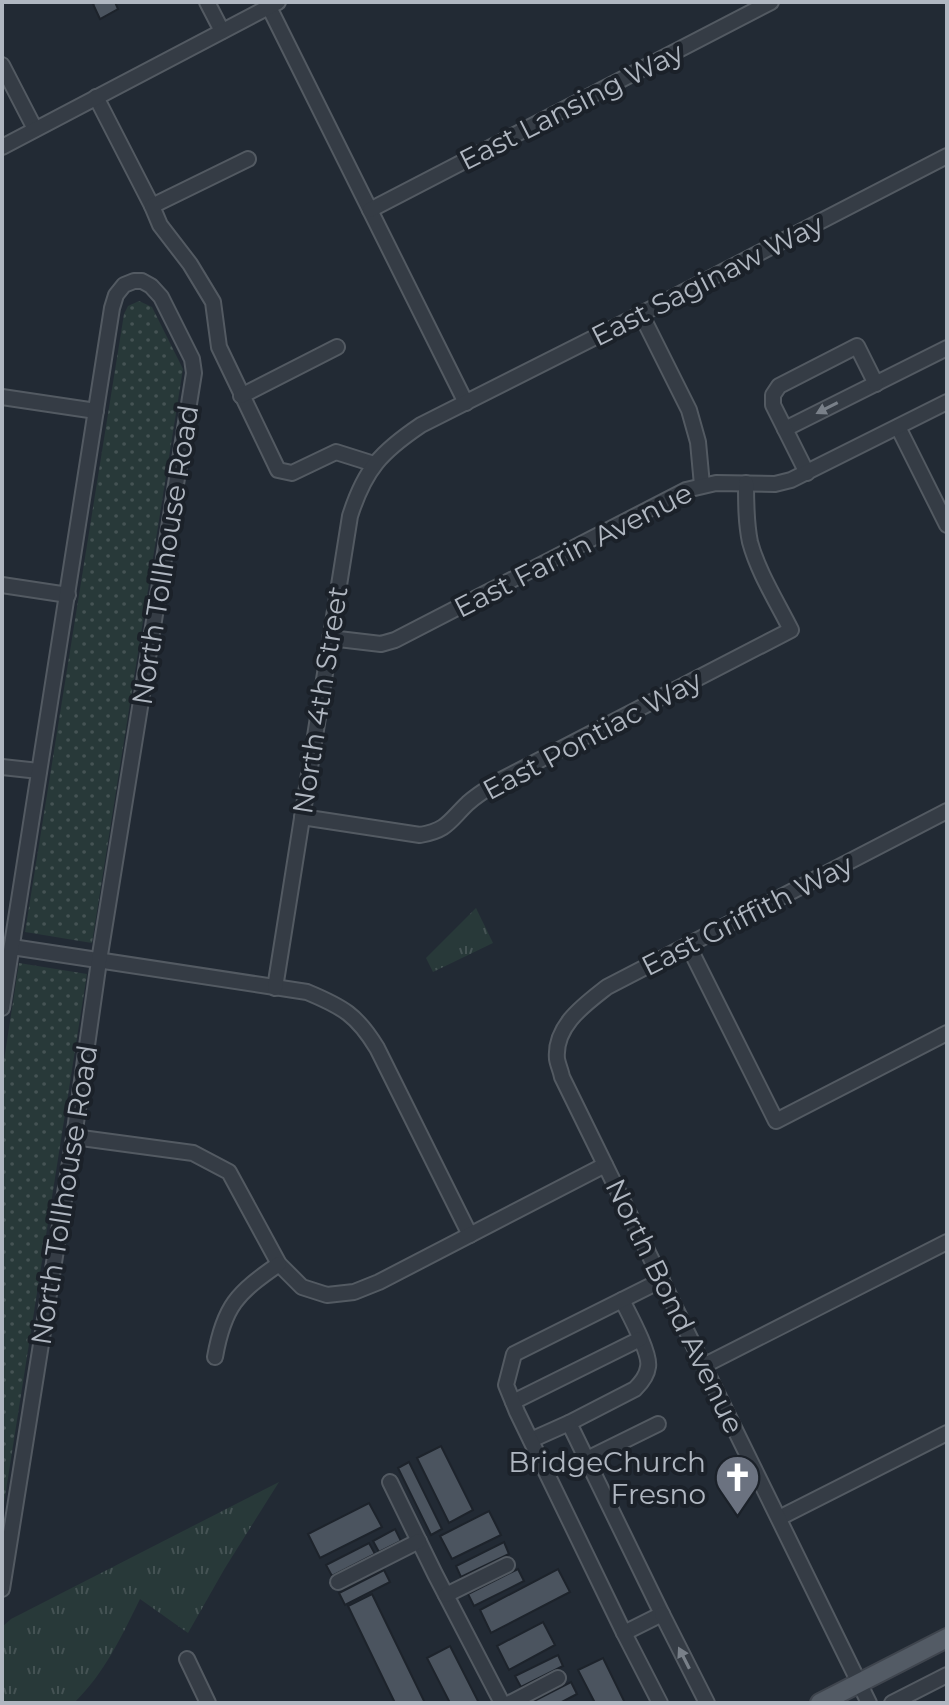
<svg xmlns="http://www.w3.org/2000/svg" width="949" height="1705" font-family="Montserrat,sans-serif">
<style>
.grass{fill:url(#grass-tufts)}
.park{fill:url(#park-dots)}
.building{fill:#4b545f;stroke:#1d232b;stroke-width:2}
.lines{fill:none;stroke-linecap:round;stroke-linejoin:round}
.minor-casing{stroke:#535a62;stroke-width:18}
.major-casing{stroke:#3f454e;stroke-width:22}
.minor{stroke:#353c45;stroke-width:14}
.major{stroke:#535b65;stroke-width:18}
.oneway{fill:#798089}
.labels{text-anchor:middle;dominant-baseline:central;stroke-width:8;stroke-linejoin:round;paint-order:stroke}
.street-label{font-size:28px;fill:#b0b7c1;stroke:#1b2129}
.poi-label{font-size:28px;fill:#b0b7c1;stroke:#1b2129;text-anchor:end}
</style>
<defs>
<pattern id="grass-tufts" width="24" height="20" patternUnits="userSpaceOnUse" patternTransform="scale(2)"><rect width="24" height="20" fill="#283939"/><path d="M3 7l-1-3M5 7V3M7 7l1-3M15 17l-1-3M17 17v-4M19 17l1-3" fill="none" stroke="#455354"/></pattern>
<pattern id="park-dots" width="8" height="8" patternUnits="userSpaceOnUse" patternTransform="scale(2)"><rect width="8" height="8" fill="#283939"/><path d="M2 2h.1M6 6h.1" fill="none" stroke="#455354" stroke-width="1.8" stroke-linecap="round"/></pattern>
</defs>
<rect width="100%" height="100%" fill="#222a34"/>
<!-- grass -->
<g class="grass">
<polygon points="476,908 493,943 433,972 426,958"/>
<path d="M279,1482l-54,86 -37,65 -48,-34c-20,40 -34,72 -66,104h-72v-76l9,-8z"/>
</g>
<!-- park -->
<g class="park">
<polygon points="139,301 152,307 183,369 92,943 25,932 124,314 128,306"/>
<polygon points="19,963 87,974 2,1516 2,1073"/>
</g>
<!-- building -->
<g class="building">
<polygon points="97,2 115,2 118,9 100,19 93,4"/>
<polygon points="441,1446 473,1510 449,1523 417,1458"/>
<polygon points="409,1462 442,1529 431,1535 398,1468"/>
<polygon points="369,1503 382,1527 320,1558 308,1534"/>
<polygon points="489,1511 501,1535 452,1559 440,1536"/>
<polygon points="395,1529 401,1541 379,1552 373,1541"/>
<polygon points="504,1542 509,1554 461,1577 456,1566"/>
<polygon points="369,1543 375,1554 332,1576 326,1565"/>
<polygon points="518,1569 524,1581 474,1606 468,1594"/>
<polygon points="558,1569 570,1592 491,1633 480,1610"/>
<polygon points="384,1570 390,1582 345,1605 339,1593"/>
<polygon points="372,1594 425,1703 395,1703 348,1606"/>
<polygon points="543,1622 555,1645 509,1670 497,1646"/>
<polygon points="450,1646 479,1703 450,1703 427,1658"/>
<polygon points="558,1655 563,1666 521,1687 515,1676"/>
<polygon points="603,1658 625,1703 595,1703 578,1670"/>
<polygon points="571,1682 577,1694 560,1703 530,1703"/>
</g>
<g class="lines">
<defs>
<g id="minor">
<polyline points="207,2 222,31"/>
<polyline points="269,7 466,403"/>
<polyline points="2,65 35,129"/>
<polyline points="96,97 152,206"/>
<polyline points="2,147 278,2"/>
<polyline points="248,159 152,206 160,225 190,264 213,302 219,347 278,470 292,473 336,452 374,464"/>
<polyline points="370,210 771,2"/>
<polyline points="641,314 689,410 698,442 702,485"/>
<polyline points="241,396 337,347"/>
<polyline points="2,397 96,411"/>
<polyline points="898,427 947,525"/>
<polyline points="785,429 947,348"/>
<polyline points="807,473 773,405 773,395 779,386 857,346 876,384"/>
<polyline points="2,585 68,595"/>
<polyline points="330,638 381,644 395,640 686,490 716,483 775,484 791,480 947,402"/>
<polyline points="2,767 39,771"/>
<path d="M302,817l118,18c28,-5 29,-14 48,-32 10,-9 22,-16 33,-23l290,-150c-14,-28 -33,-58 -41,-88 -4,-19 -4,-39 -4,-59"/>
<polyline points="688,945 776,1121 947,1033"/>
<path d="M12,947l295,45c36,15 50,23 70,56l93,187"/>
<path d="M275,988l75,-472c15,-47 31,-64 71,-91l220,-111 306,-158"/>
<polyline points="2,1008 112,308 116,295 124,285 134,281 142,281 151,286 161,297 192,359 194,373 99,961 74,1137 2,1589"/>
<polyline points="74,1137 193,1153 229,1172 279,1264 302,1287 327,1295 354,1292 379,1282 605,1165"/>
<path d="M622,1300c7,14 29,54 26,67 -1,9 -7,16 -13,22l-66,34 93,191 -38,19"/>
<path d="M215,1357c9,-51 22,-64 64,-93"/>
<polyline points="705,1365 947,1242"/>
<polyline points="513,1402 640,1339"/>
<polyline points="531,1440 569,1423"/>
<polyline points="587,1459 658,1424"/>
<polyline points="390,1482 435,1574 502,1703"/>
<polyline points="779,1518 947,1433"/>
<polyline points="338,1582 419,1541"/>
<polyline points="446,1595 507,1565"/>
<polyline points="662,1614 707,1703"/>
<polyline points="187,1659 208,1703"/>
<polyline points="510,1703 558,1678"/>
<polyline points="660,1703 624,1633 517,1412 506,1385 514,1354 662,1280"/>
<path d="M869,1703l-307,-626c-1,-6 -4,-12 -5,-18 -3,-33 27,-54 50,-72l340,-176"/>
<polyline points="892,1703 947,1675"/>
</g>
<polyline id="major" points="820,1703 947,1638"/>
</defs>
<!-- minor casing -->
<use href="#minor" class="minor-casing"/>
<!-- major casing -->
<use href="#major" class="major-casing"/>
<!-- minor -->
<use href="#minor" class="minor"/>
<!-- major -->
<use href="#major" class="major"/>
</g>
<!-- one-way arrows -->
<defs><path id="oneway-solid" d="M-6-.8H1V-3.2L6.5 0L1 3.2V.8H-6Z" transform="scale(2)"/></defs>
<g class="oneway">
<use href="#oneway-solid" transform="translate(827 408) rotate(153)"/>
<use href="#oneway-solid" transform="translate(684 1658) rotate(-117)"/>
</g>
<!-- icons -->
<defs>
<symbol id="church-pin" viewBox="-11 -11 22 30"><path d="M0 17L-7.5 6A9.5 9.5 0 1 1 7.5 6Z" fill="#6b7280" stroke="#1b2129"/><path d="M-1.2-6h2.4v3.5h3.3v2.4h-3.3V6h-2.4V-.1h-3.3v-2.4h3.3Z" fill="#fff"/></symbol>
</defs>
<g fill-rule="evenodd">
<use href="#church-pin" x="712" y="1452" width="51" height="69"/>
</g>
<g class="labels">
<!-- street labels -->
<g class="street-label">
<text transform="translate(571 106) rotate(-27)">East Lansing Way</text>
<text transform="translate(707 280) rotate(-27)">East Saginaw Way</text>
<text transform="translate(573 550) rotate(-27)">East Farrin Avenue</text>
<text transform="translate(165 555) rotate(-81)">North Tollhouse Road</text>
<text transform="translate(320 700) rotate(-81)">North 4th Street</text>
<text transform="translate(592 735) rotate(-28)">East Pontiac Way</text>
<text transform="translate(747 915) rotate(-27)">East Griffith Way</text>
<text transform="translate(64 1195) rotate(-81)">North Tollhouse Road</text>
<text transform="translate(675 1306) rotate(64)">North Bond Avenue</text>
</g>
<!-- poi labels -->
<g class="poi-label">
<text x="706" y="1462">BridgeChurch<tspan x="706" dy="32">Fresno</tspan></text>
</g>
</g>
<!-- border -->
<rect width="949" height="1705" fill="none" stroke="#b0b7c1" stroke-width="8"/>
</svg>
